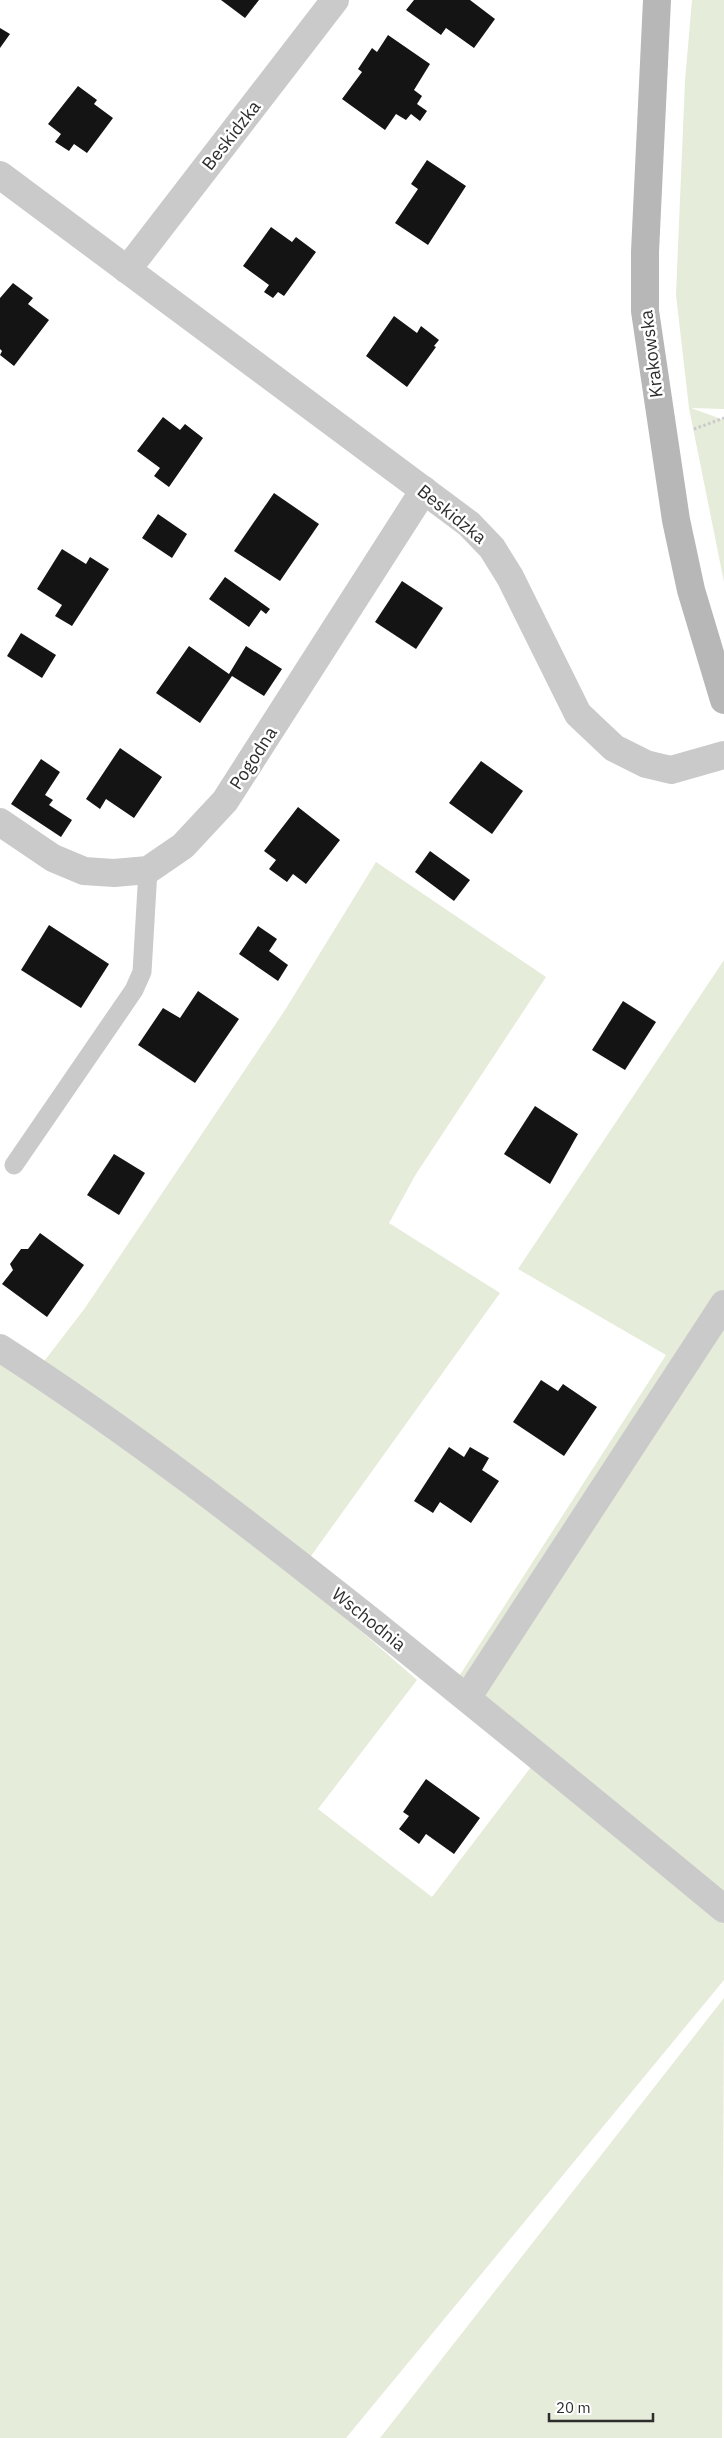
<svg xmlns="http://www.w3.org/2000/svg" width="724" height="2438" font-family="'IBM Plex Sans',sans-serif">
<style>
.green{fill:#e5ecd9}
.building{fill:#141414}
.lines{fill:none;stroke-linecap:round;stroke-linejoin:round}
.path{stroke:#cacaca;stroke-width:3;stroke-dasharray:2.5 2.5;stroke-linecap:butt}
.service{stroke:#cacaca;stroke-width:19}
.minor{stroke:#cacaca;stroke-width:28}
.tertiary{stroke:#cacaca;stroke-width:28}
.secondary{stroke:#b7b7b7;stroke-width:28}
.labels{text-anchor:middle;dominant-baseline:central;stroke-width:5;stroke-linejoin:round;paint-order:stroke}
.street-label{font-size:18px;fill:#2d2d2d;stroke:#fff}
</style>
<rect width="100%" height="100%" fill="#fff"/>
<!-- green -->
<g class="green">
<polygon points="692,0 724,0 724,409 691,408 724,420 724,582 689,408 676,295 685,81"/>
<polygon points="376,862 546,977 416,1174 389,1223 500,1293 306,1563 42,1364 85,1308 285,1010"/>
<polygon points="724,960 724,1907 456,1681 666,1355 518,1269"/>
<polygon points="0,1355 300,1578 417,1680 318,1809 432,1897 531,1767 724,1911 724,1980 346,2438 0,2438"/>
<polygon points="724,1998 722,2438 380,2438"/>
</g>
<!-- building -->
<g class="building">
<polygon points="221,0 259,0 245,18"/>
<polygon points="414,0 470,0 495,19 474,48 446,28 441,35 406,10"/>
<polygon points="0,28 10,34 0,48"/>
<polygon points="388,35 430,64 414,90 422,96 417,104 427,111 420,121 411,114 406,120 396,114 385,130 342,99 362,72 358,69 372,48 377,52"/>
<polygon points="78,86 97,100 94,104 113,118 87,153 74,144 69,151 55,142 61,134 48,124"/>
<polygon points="427,160 466,186 428,245 395,223 418,189 411,184"/>
<polygon points="271,227 292,242 296,237 316,252 284,296 278,292 273,298 264,292 269,285 243,266"/>
<polygon points="13,283 33,298 28,304 49,320 14,366 0,355 2,351 0,349 0,298"/>
<polygon points="394,316 417,333 421,326 439,340 434,346 436,347 407,387 366,356"/>
<polygon points="163,417 180,430 185,424 203,438 169,487 154,476 160,468 137,451"/>
<polygon points="274,493 319,524 280,581 234,551"/>
<polygon points="158,514 187,534 172,558 142,538"/>
<polygon points="62,549 86,564 90,557 109,569 72,626 55,616 62,605 37,589"/>
<polygon points="225,577 270,609 266,614 261,610 249,627 209,599"/>
<polygon points="402,581 443,608 416,649 375,622"/>
<polygon points="21,633 56,655 42,678 7,656"/>
<polygon points="189,646 229,674 246,646 282,669 264,696 232,676 200,723 156,693"/>
<polygon points="120,748 162,777 134,818 106,799 100,809 86,799"/>
<polygon points="41,759 60,772 45,795 53,800 49,805 72,820 61,837 11,804"/>
<polygon points="481,761 523,791 492,834 449,803"/>
<polygon points="298,807 340,840 306,884 293,874 287,882 269,869 276,860 264,851"/>
<polygon points="430,851 470,880 454,901 415,872"/>
<polygon points="49,925 109,964 81,1008 21,970"/>
<polygon points="258,926 277,939 269,951 288,965 278,981 239,954"/>
<polygon points="198,991 239,1019 195,1083 138,1045 163,1008 180,1018"/>
<polygon points="623,1001 656,1022 625,1070 592,1050"/>
<polygon points="535,1106 578,1134 550,1184 504,1154"/>
<polygon points="114,1154 145,1173 119,1215 87,1195"/>
<polygon points="40,1233 84,1265 47,1317 2,1284 13,1270 10,1264 21,1249 28,1249"/>
<polygon points="541,1380 558,1391 563,1384 597,1407 564,1456 513,1422"/>
<polygon points="449,1447 464,1457 470,1447 489,1458 482,1470 499,1481 471,1523 440,1502 433,1513 414,1501"/>
<polygon points="426,1779 480,1818 454,1854 426,1834 419,1844 399,1829 409,1816 403,1812"/>
</g>
<g class="lines">
<!-- path -->
<polyline class="path" points="694,429 724,418"/>
<!-- service -->
<polyline class="service" points="14,1165 134,990 142,972 148,870"/>
<!-- minor -->
<g class="minor">
<polyline points="127,270 335,0"/>
<polyline points="0,822 53,858 84,871 114,873 148,870 183,846 225,801 424,490"/>
<path d="M0,1348c129,83 250,177 371,273 118,95 236,191 353,288"/>
<polyline points="467,1698 724,1304"/>
</g>
<!-- tertiary -->
<polyline class="tertiary" points="0,175 469,524 492,548 510,577 578,714 614,748 646,764 671,770 724,755"/>
<!-- secondary -->
<polyline class="secondary" points="657,0 645,252 645,311 676,520 691,590 724,700"/>
</g>
<g class="labels">
<!-- street labels -->
<g class="street-label">
<text transform="translate(231 135) rotate(-52)">Beskidzka</text>
<text transform="translate(651 354) rotate(-97)">Krakowska</text>
<text transform="translate(452 514) rotate(39)">Beskidzka</text>
<text transform="translate(253 758) rotate(-57)">Pogodna</text>
<text transform="translate(369 1619) rotate(39)">Wschodnia</text>
</g>
</g>
<!-- scale -->
<path d="M549 2413v8h104v-8" fill="none" stroke="#2d2d2d" stroke-width="2.5"/>
<text x="556" y="2413" font-size="15" fill="#2d2d2d" stroke="#ffffff" stroke-width="4" paint-order="stroke">20 m</text>
</svg>
